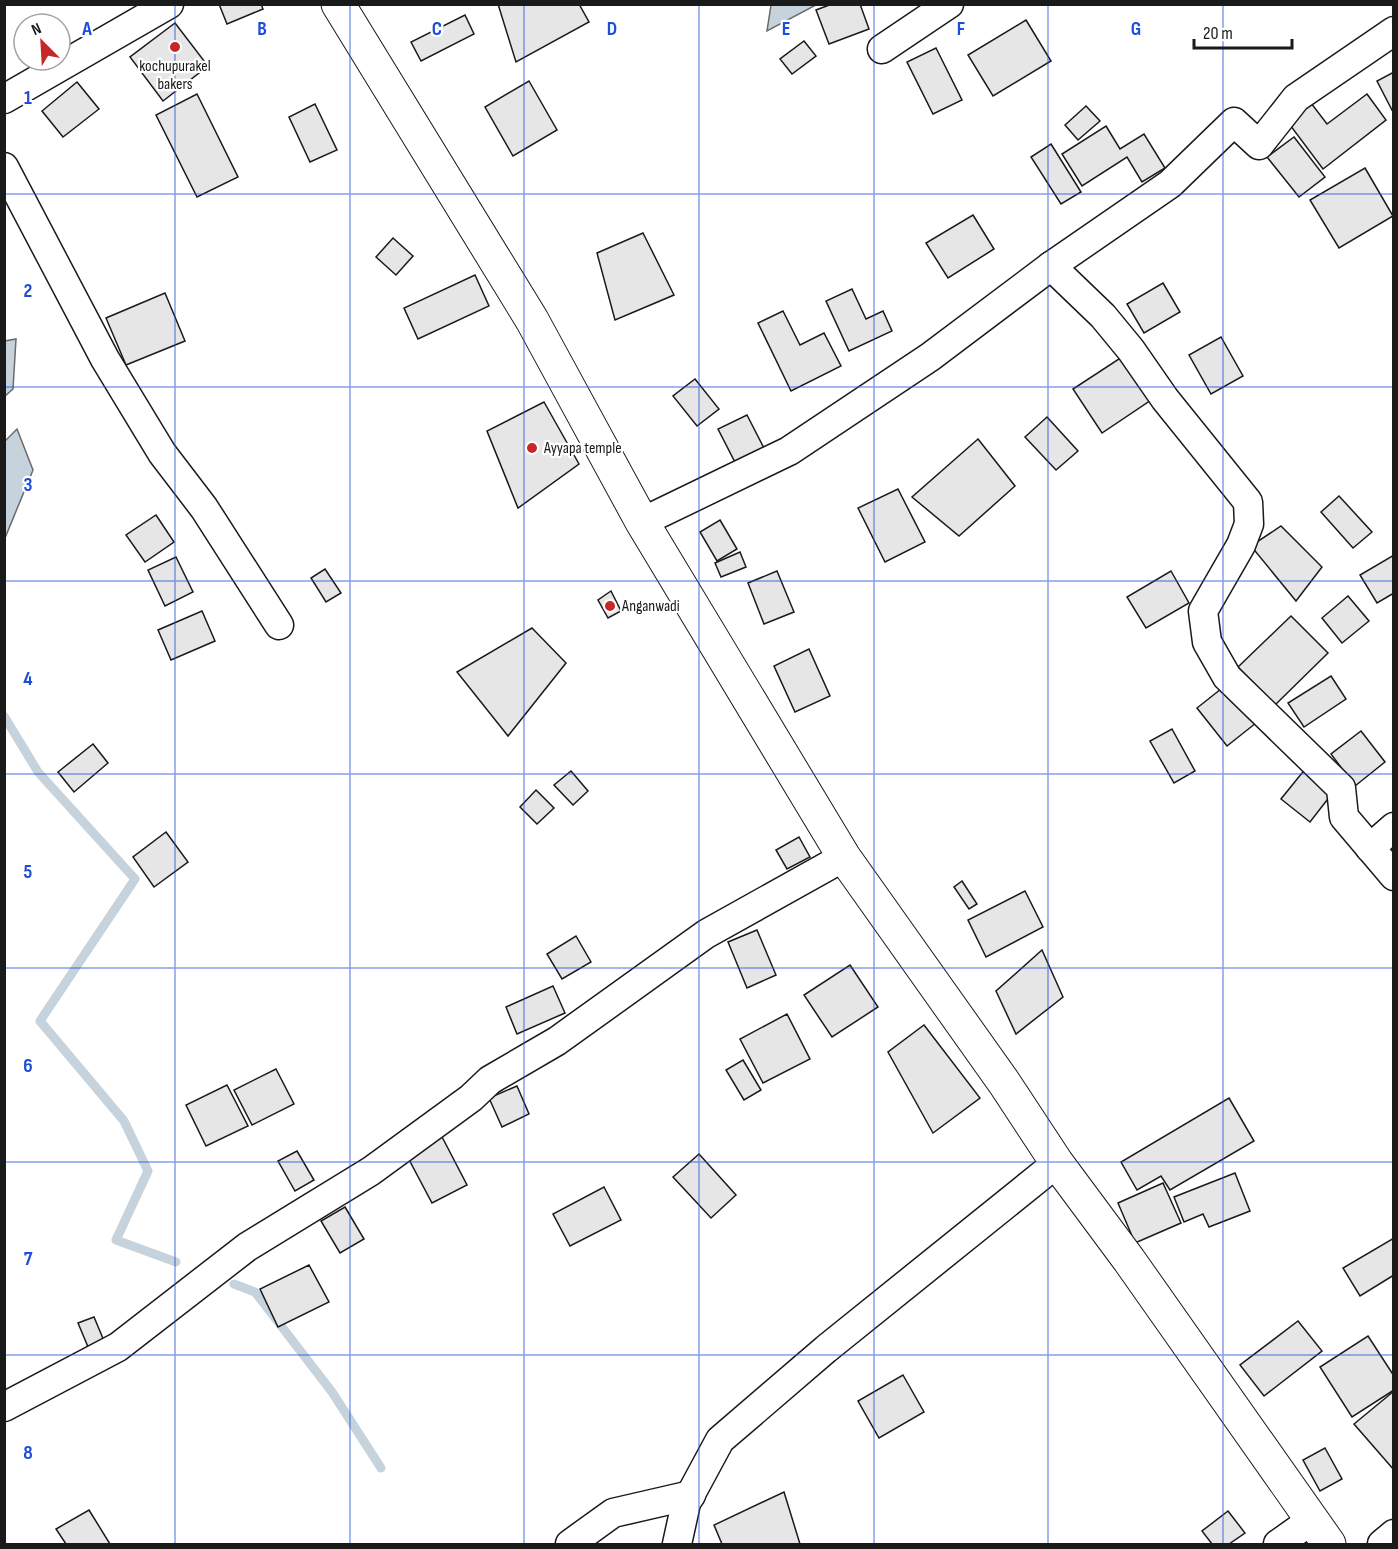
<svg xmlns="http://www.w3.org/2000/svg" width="1398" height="1549" font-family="'Sofia Sans Condensed',sans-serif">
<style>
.water{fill:#c6d2dc;stroke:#6a6a6a;stroke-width:1.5}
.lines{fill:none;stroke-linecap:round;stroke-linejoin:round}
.stream{stroke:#c6d2dc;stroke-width:9}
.building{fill:#e6e6e6;stroke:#1a1a1a;stroke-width:1.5}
.street-casing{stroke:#1a1a1a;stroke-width:31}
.primary-casing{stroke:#1a1a1a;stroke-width:35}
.street{stroke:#fff;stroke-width:28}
.primary{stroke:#fff;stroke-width:33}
.grid{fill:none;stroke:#1d4ed8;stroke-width:1.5;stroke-opacity:0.55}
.poi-dot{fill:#c62828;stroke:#fff;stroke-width:2}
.labels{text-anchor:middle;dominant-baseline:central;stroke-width:4.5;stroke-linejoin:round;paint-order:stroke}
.poi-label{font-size:16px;fill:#1a1a1a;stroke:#fff;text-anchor:start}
.grid-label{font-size:20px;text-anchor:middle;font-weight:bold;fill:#1d4ed8;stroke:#fff;stroke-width:4.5;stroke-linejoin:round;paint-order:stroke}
</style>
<rect width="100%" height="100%" fill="#fff"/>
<!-- water -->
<g class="water">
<polygon points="771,5 771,4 816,5 767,31"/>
<polygon points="16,339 13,389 5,396 5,341"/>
<polygon points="17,429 33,470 5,538 5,441"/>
</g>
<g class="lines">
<!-- stream -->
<g class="stream">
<polyline points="4,716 38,772 135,879 40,1021 124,1121 148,1171 116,1240 176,1262"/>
<polyline points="234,1284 255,1292 332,1392 381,1468"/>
</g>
</g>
<!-- building -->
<g class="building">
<polygon points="219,4 261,4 263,9 227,24"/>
<polygon points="498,4 579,4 589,22 516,62"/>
<polygon points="832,4 860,4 869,29 829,44 816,10"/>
<polygon points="465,15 474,34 421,61 411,42"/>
<polygon points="1026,20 1051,61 993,96 968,55"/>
<polygon points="175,23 208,66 163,101 130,57"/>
<polygon points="804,41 816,56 792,74 780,59"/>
<polygon points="936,48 962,100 933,114 907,62"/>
<polygon points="1394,72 1394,114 1377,81"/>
<polygon points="529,81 557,130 513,156 485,107"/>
<polygon points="77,82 99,109 63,137 42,111"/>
<polygon points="197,94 238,177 197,197 156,115"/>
<polygon points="1367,94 1386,120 1323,169 1287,121 1311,103 1327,124"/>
<polygon points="315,104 337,150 310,162 289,117"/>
<polygon points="1086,106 1100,121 1078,140 1065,125"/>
<polygon points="1106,126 1120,149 1144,134 1165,168 1142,182 1127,157 1082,186 1062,154"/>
<polygon points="1294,137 1325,177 1299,197 1267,157"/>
<polygon points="1051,144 1081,192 1061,204 1031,157"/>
<polygon points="1365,168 1393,216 1339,248 1310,200"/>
<polygon points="973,215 994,249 948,278 926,243"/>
<polygon points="643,233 674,295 615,320 597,253"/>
<polygon points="393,238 413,256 396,275 376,257"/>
<polygon points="475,275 489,306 418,339 404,308"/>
<polygon points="1163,283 1180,312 1144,333 1127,304"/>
<polygon points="852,289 866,319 883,311 892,331 849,351 826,301"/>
<polygon points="165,293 185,341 126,365 106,318"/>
<polygon points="783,311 800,345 824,333 841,366 791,391 758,323"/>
<polygon points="1221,337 1243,376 1211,394 1189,355"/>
<polygon points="1128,353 1157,396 1102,433 1073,389"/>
<polygon points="695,379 719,409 697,426 673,396"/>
<polygon points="544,402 579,464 518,508 487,431"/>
<polygon points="747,415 767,454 738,468 718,429"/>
<polygon points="1047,417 1078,451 1056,470 1025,437"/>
<polygon points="978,439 1015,486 959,536 912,497"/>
<polygon points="898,489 925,542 885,562 858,508"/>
<polygon points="1339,496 1372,532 1353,548 1321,512"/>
<polygon points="156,515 174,542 145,562 126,535"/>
<polygon points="720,520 737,549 717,561 700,532"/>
<polygon points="1281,526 1322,567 1296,601 1251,546"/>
<polygon points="740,552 746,567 721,577 715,563"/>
<polygon points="1394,555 1394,593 1377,603 1360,575"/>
<polygon points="176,557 193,592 165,606 148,570"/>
<polygon points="325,569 341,593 326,602 311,578"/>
<polygon points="777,571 794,612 764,624 748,583"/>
<polygon points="1171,571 1189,603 1146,628 1127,597"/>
<polygon points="611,591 621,611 608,618 598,600"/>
<polygon points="1348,596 1369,621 1342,643 1322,618"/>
<polygon points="202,611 215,641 171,660 158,630"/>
<polygon points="1291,616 1328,653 1275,705 1238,667"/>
<polygon points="532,628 566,663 508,736 457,672"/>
<polygon points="809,649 830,696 795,712 774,666"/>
<polygon points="1331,676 1346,699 1304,727 1288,703"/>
<polygon points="1226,685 1256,723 1227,746 1197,708"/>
<polygon points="1172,729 1195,771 1174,783 1150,741"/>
<polygon points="1361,731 1385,762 1355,786 1331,754"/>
<polygon points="93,744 108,763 74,792 58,772"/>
<polygon points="1306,768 1334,791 1310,822 1281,799"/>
<polygon points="571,771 588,791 573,805 554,785"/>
<polygon points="536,790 554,808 537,824 520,807"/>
<polygon points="166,832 188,862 154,887 133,857"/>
<polygon points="799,837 810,857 787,869 776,850"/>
<polygon points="962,881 977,904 969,909 954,887"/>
<polygon points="1025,891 1043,927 986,957 968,920"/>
<polygon points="757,930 776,975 747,988 728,942"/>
<polygon points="576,936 591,962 562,979 547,954"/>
<polygon points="1042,950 1063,997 1016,1034 996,991"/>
<polygon points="850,965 878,1007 832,1037 804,995"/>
<polygon points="553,986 565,1013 517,1034 506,1007"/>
<polygon points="787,1014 810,1059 763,1083 740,1039"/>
<polygon points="924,1025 980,1098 933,1133 888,1052"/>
<polygon points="743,1060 761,1090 744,1100 726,1070"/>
<polygon points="276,1069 294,1104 252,1125 234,1090"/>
<polygon points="227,1085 248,1126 206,1146 186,1105"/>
<polygon points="517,1086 529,1114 502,1127 489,1098"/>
<polygon points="1229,1098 1254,1141 1170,1190 1161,1176 1137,1190 1121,1162"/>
<polygon points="440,1133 467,1185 432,1203 405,1152"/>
<polygon points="297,1151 314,1180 295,1191 278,1161"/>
<polygon points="699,1154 736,1195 711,1218 673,1177"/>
<polygon points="1235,1173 1250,1211 1209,1227 1203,1214 1184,1222 1174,1197"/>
<polygon points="1163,1183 1181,1223 1135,1243 1118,1203"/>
<polygon points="604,1187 621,1220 570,1246 553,1214"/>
<polygon points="345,1207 364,1239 340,1253 321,1221"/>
<polygon points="1394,1238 1394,1275 1360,1296 1343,1268"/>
<polygon points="309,1265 329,1302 278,1327 260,1289"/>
<polygon points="94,1317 107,1348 91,1354 78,1323"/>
<polygon points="1298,1321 1322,1351 1264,1396 1240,1365"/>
<polygon points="1368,1336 1394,1376 1394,1390 1352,1417 1320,1367"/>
<polygon points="903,1375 924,1412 879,1438 858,1401"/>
<polygon points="1394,1391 1394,1470 1354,1424"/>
<polygon points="1325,1448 1342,1479 1320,1491 1303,1460"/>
<polygon points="784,1492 800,1544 722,1544 714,1525"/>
<polygon points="89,1510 110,1544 66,1544 56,1529"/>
<polygon points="1228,1511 1245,1533 1229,1544 1212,1544 1202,1531"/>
</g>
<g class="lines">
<defs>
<g id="street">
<polyline points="882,49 949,4"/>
<polyline points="4,99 169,4"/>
<polyline points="4,167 105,359 162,453 204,508 279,625"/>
<polyline points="1051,266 1103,316 1131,350 1165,399 1248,502 1249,524 1241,545 1203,611 1207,642 1227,677 1341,788 1344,817 1394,876"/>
<polyline points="642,522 789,451 930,357 1051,266 1170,184 1234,122 1259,145 1296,98 1394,31"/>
<polyline points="1370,848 1394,827"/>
<polyline points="4,1407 118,1347 247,1247 371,1171 471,1098 490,1080 557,1041 706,934 844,857"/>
<polyline points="570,1544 613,1513 691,1495"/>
<polyline points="677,1544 686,1503 720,1440 826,1349 1057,1163"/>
<polyline points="1278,1544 1312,1520"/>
<polyline points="1382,1544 1394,1534"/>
</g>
<polyline id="primary" points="338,4 532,320 642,522 844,857 1005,1084 1057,1163 1129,1260 1329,1544"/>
</defs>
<!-- street casing -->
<use href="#street" class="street-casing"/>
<!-- primary casing -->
<use href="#primary" class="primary-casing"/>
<!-- street -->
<use href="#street" class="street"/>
<!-- primary -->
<use href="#primary" class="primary"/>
</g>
<!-- grid -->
<path class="grid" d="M175,4v1540M350,4v1540M524,4v1540M699,4v1540M874,4v1540M1048,4v1540M1223,4v1540M4,194h1390M4,387h1390M4,581h1390M4,774h1390M4,968h1390M4,1162h1390M4,1355h1390"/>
<!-- markers -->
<g class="poi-dot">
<circle cx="175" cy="47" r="6"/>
<circle cx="532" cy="448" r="6"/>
<circle cx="610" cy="606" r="6"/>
</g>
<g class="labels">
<!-- poi labels -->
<g class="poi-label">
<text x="175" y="66" text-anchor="middle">kochupurakel<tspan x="175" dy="18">bakers</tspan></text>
<text x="544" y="448">Ayyapa temple</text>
<text x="622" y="606">Anganwadi</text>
</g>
</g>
<g class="grid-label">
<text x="87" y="35">A</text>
<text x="262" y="35">B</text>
<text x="437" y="35">C</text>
<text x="612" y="35">D</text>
<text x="786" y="35">E</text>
<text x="961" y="35">F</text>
<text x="1136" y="35">G</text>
<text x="28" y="104">1</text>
<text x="28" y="297">2</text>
<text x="28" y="491">3</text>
<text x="28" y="685">4</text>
<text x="28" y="878">5</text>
<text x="28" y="1072">6</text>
<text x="28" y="1265">7</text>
<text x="28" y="1459">8</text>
</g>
<!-- border -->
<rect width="1398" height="1549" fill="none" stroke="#1a1a1a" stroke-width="12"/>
<!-- north arrow -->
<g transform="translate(42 42) rotate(336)"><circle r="28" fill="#ffffff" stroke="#a3a3a3" stroke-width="1.5"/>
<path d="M0-4.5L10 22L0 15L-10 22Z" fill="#c62828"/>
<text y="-9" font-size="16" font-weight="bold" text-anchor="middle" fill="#1a1a1a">N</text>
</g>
<!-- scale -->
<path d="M1194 39v9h98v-9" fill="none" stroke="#1a1a1a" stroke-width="3"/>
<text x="1203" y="39" font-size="18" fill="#1a1a1a" stroke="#ffffff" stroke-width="4.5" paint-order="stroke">20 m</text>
</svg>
